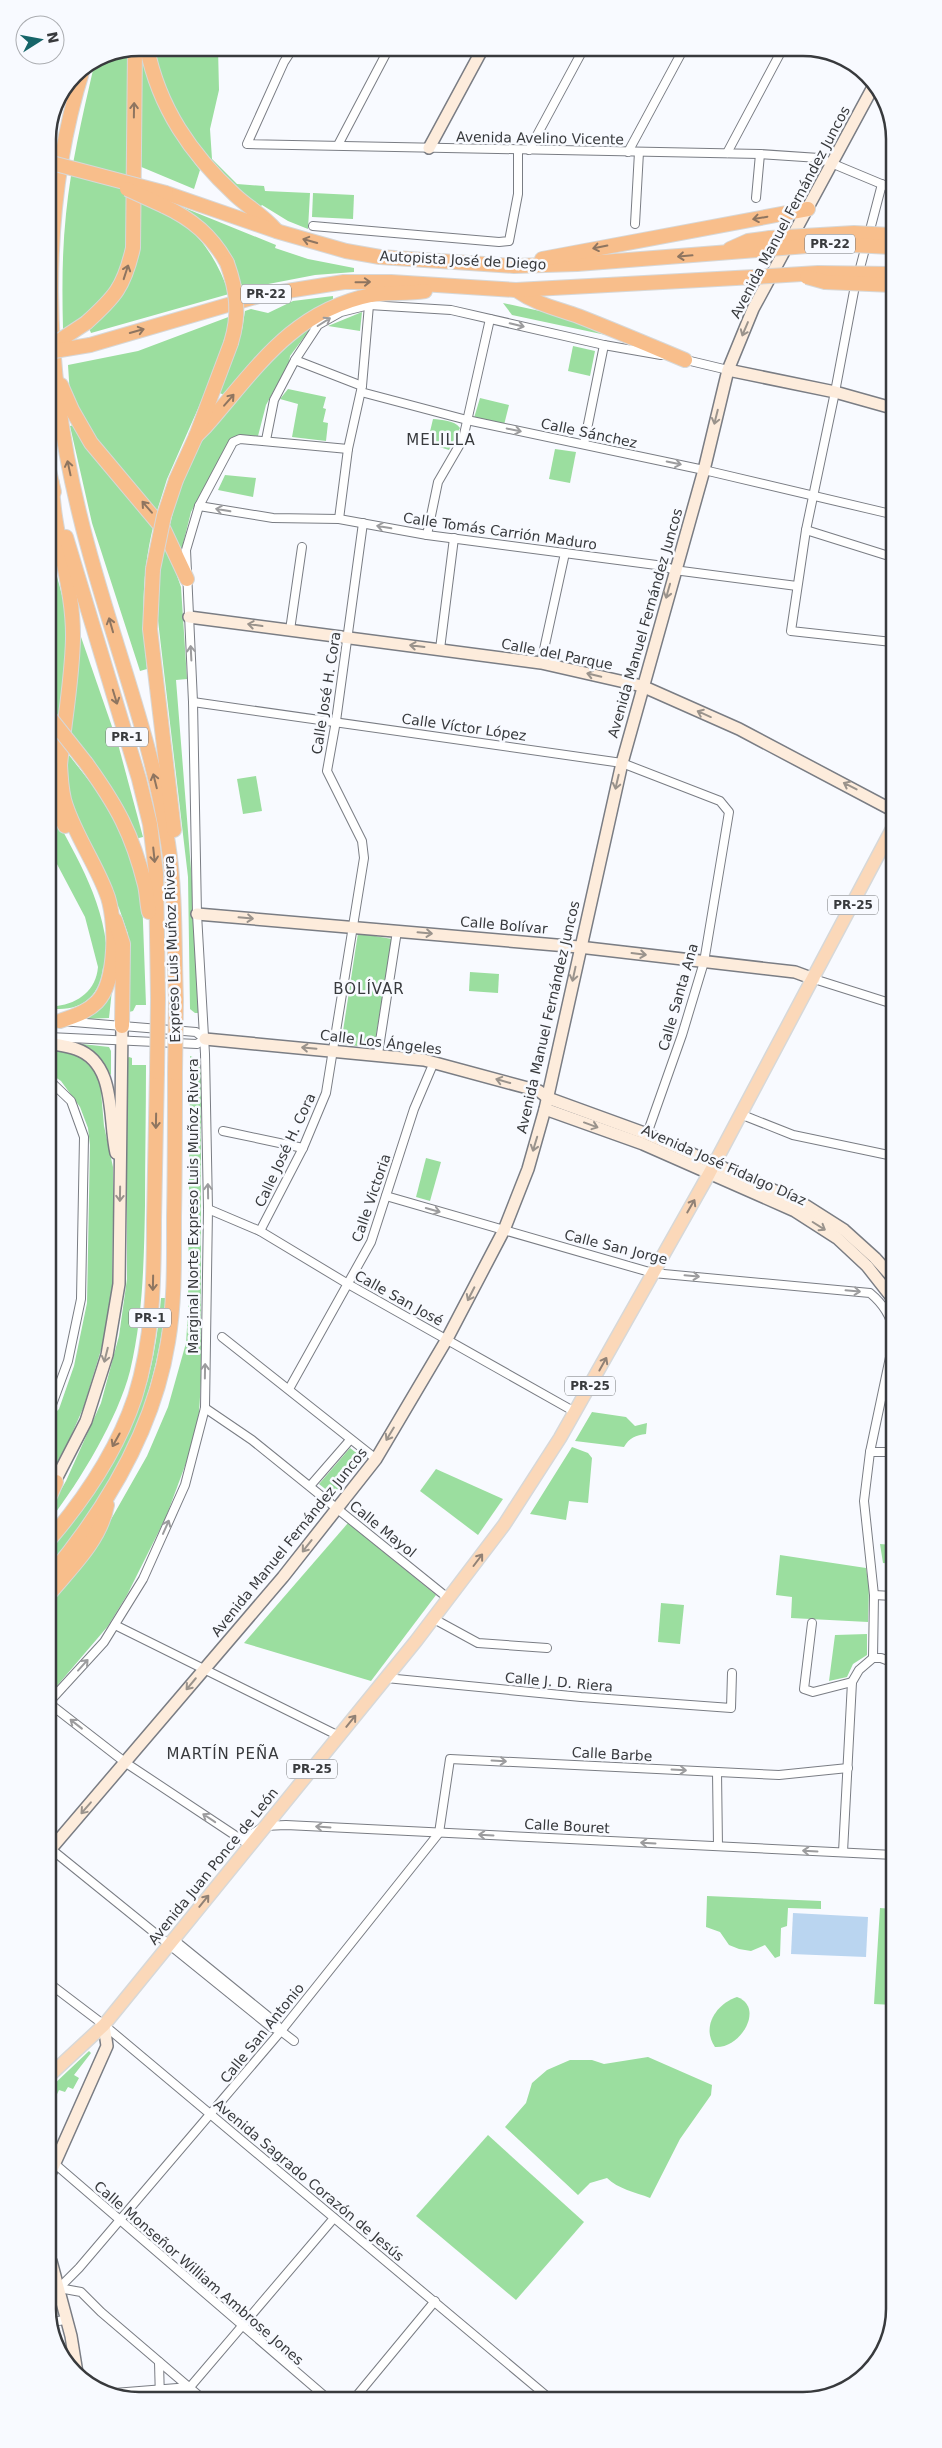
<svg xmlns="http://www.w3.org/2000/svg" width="942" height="2448" font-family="'DejaVu Sans',sans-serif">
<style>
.green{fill:#9bde9f}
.water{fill:#bad5f0}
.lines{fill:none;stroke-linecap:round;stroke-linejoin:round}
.street-casing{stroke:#7a7d84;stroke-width:10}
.secondary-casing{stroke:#7a7d84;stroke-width:14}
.primary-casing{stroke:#d7d8d8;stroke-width:15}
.highway-casing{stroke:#d7d8d8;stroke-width:16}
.street{stroke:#fff;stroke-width:8}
.secondary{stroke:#fdecdc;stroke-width:11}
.primary{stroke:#fbd8b9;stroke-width:12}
.highway{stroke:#f8be8b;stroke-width:14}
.highway-bridge-casing{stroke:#d7d8d8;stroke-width:16;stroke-linecap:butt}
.highway-bridge{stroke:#f8be8b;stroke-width:14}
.oneway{stroke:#8e7560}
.oneway2{stroke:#9c9c9e}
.oneway3{stroke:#9a938c}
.oneway4{stroke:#908175}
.labels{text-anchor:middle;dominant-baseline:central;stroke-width:5;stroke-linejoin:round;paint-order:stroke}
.shield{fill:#f8faff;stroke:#727477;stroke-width:1}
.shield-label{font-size:12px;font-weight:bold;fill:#383a3d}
.street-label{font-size:14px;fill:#383a3d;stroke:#f8faff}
.neighbourhood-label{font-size:15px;letter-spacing:1px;fill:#383a3d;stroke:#f8faff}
.rim{fill:none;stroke:#383a3d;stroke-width:2.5}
</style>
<rect width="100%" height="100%" fill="#f8faff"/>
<!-- green -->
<g class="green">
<polygon points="152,48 218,48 219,90 210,129 212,159 237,184 264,186 265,191 310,193 308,229 288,221 262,205 259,208 226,182 169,104"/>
<path d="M142,49c14,50 25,79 58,121l-6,19 -55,-23z"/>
<path d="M129,50l-2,196c-8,38 -30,65 -64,83 -1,-39 -1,-77 3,-115 5,-49 16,-96 27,-144 5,-18 19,-17 36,-20z"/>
<polygon points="313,193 354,195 353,219 312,217"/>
<path d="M165,200l111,45 -1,3 33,11 46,9v4l-39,3 -72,14c-20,-54 -31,-58 -78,-89z"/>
<path d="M140,203c47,10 75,48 89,91l-138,39 -2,-5 31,-32z"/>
<polygon points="333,296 333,303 227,396 217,392 242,330 245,311 251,309 268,313 293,301"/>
<polygon points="503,303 558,315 634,341 512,315"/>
<polygon points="362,312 360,331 328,326"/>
<polygon points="231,316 222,354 167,479 157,511 98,446 70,396 68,365 138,351"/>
<polygon points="314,324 290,356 289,363 266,405 258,436 240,435 231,438 191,512 182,548 181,548 169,528 180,486 195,451 203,439 271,356"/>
<polygon points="573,346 595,351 590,376 568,371"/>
<polygon points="288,389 326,397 323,408 326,409 323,422 328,423 326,441 292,437 298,404 280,399"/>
<polygon points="480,398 509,405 504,425 474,418"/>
<path d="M433,419c9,1 21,1 27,9l-11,22 -19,-6 2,-8h-3z"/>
<path d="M74,425l80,98c-13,53 -12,92 -7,146l-7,2 -48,-148 -22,-97z"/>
<polygon points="555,449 576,452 570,483 549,479"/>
<polygon points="225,475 256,478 253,497 218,490"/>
<polygon points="165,542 181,587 187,679 176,680 194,907 199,1013 195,1013 190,1009 188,877 157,612 160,566"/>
<polygon points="48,543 70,625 59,718 48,704"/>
<polygon points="81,637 118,744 143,837 135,839 67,728"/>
<polygon points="48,725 56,734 54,758 61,812 49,784"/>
<polygon points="65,750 112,810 122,829 142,895 146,1005 136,1005 133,1011 129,1012 128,934 119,908 85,842 68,800"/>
<polygon points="256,776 262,811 243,814 237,779"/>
<path d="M49,805c29,56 58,98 59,163h-5c-3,27 -20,42 -46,41v-3c22,-3 39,-16 41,-39l-13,-50 -36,-68z"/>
<polygon points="358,933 392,939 374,1048 341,1044"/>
<polygon points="470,972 499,974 498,993 469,991"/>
<polygon points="112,990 109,1018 84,1019"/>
<polygon points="82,1044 109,1047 111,1051 111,1075 81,1046"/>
<polygon points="49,1048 79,1056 95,1071 100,1080 104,1126 113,1167 113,1216 112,1292 107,1330 84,1406 67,1445 50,1477 49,1411 56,1412 59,1409 74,1366 87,1303 90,1145 88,1128 80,1107 61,1081 49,1073"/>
<polygon points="190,1056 195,1058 201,1070 201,1381 199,1413 189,1455 166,1517 127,1595 108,1626 50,1694 50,1602 105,1530 147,1456 168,1407 186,1343 188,1312"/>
<path d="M129,1057l3,1v7h14c0,47 -1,93 -1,140 -1,55 -2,112 -15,166 -12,47 -50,110 -80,149v-11l16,-28 35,-78 18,-67 8,-57v-221z"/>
<polygon points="426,1158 441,1162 430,1201 416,1197"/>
<path d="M161,1298h4l1,2c-9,97 -48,194 -116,264v-14c35,-42 69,-91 89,-143 13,-34 19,-73 22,-109z"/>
<path d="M592,1412l34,5 9,9 12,-3 -1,11c-10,1 -17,4 -22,13l-49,-6z"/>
<polygon points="572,1447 588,1453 592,1458 588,1503 569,1501 566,1520 530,1514"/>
<polygon points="350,1448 363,1458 333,1495 319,1484"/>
<polygon points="436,1469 503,1499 478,1535 420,1491"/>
<polygon points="348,1523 436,1595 371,1681 244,1643"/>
<polygon points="880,1544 893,1545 893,1564 883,1563"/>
<polygon points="780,1555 866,1568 869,1587 868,1622 791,1618 792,1597 776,1595"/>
<polygon points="661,1603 684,1605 680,1644 658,1642"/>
<polygon points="867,1634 867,1655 853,1664 847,1677 829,1681 835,1635"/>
<polygon points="707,1896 821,1901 821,1909 788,1908 787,1926 781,1928 780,1956 775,1958 765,1945 751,1951 739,1949 729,1945 720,1932 706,1927"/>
<polygon points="880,1908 894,1909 894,2005 874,2004"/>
<path d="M737,1997c28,10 4,52 -22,50 -14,-20 1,-43 22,-50z"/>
<polygon points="89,2051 91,2053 74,2075 79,2078 73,2089 68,2087 65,2092 59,2090 50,2109 50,2088"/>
<path d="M648,2057l64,28 -1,10 -31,44 -30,59c-15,-6 -32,-9 -43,-20l-17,5 -12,12 -73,-68 21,-24 6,-20 15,-13 23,-10h22l12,4z"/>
<polygon points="488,2135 584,2222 516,2300 416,2216"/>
</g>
<!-- water -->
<polygon class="water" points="793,1913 868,1917 866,1957 791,1954"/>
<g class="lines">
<defs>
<g id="street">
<polyline points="293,48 284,62 247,144 760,154 819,158 891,188"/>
<polyline points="338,145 389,48"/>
<polyline points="529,150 584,48"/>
<polyline points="628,152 684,48"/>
<polyline points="727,153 783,48"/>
<polyline points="882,184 854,291 835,392 806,530 791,631 892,642"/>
<polyline points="756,198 760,154"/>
<polyline points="635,224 639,152"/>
<polyline points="313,226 499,242 509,241 518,194 518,150"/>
<polyline points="682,359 728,370"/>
<polyline points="295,360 362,386"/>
<polyline points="361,392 467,420 704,470 891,514"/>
<polyline points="266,440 274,400 295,360 318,325 341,312 369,305 451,310 604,345 661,355"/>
<polyline points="584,444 604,345"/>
<polyline points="199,506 273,518 339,519 427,535 664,566 674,570 797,586"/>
<polyline points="339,519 348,449 362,386 369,305"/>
<polyline points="806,530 892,557"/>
<polyline points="427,535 438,482 463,439 490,319"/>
<polyline points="290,630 302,547"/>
<polyline points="440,649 454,538"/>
<polyline points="541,663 565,553"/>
<polyline points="193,702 622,763 720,801 729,812 704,962 682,1035 647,1134"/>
<polyline points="814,979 893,1004"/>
<polyline points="49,1020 196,1032 205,1039 197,1044 49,1037"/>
<polyline points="378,1054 397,931"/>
<polyline points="49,1080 71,1101 84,1137 81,1299 68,1361 50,1410"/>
<polyline points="740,1114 793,1135 893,1156"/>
<polyline points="223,1131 303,1148"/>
<path d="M386,1196l267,77 217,20c12,10 21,22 23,38"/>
<polyline points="208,1209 260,1231 348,1284 575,1412"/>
<polyline points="260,1231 303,1148 326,1093 364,858 362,841 327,771 336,721 363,523"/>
<polyline points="222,1337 376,1459"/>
<polyline points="289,1389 371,1242 414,1109 434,1062"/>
<polyline points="205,1408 252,1440 449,1599"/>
<polyline points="870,1452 893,1452"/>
<polyline points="310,1486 350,1440"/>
<polyline points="874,1595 893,1596"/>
<polyline points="434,1619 478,1643 547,1648"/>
<polyline points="812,1623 804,1689 813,1692 852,1682"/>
<polyline points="115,1625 339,1736"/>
<polyline points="873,1658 874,1595 864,1501 870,1452 893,1343"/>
<polyline points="873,1658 881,1658 894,1663"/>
<polyline points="386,1678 581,1697 731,1708 732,1673"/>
<polyline points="50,1701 104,1642 143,1579 185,1485 205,1408 208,1209 205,1054 197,914 193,702 186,550 199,506 233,442 240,439 348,449"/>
<polyline points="50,1704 126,1763 245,1842"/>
<polyline points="717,1772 718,1846"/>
<polyline points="242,1840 265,1826 286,1825 894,1855"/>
<polyline points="51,1849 271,2027 281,2031 294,2041"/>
<polyline points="843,1852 852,1682 859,1670 873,1658"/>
<polyline points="173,1939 275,2022 281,2031"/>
<polyline points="50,1984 104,2025 549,2398"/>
<polyline points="55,2164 328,2399"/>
<polyline points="59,2288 79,2268 281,2031 439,1833 450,1759 779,1775 848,1768"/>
<polyline points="59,2288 81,2292 101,2312 204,2400"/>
<polyline points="51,2323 67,2319"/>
<polyline points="159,2362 160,2400"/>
<polyline points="114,2393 190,2387"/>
<polyline points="354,2399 435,2301"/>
<polyline points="179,2400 334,2218"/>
</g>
<g id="secondary">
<polyline points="429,148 483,48"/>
<polyline points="728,370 835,392 892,408"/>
<polyline points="189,617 541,663 642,686 739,729 892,810"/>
<polyline points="197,914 579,947 795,972 814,979"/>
<polyline points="205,1039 424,1060 539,1091 548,1098 647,1134 800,1202 844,1230 875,1258 893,1278"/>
<path d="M49,1043c9,2 18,3 27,6 41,14 32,70 40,104"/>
<polyline points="545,1109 643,1144 795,1211 837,1238 867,1266 893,1299"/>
<polyline points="52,1487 86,1421 107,1355 119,1284 122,1026"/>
<polyline points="50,1850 283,1577 376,1459 447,1339 504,1230 528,1169 545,1109 622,763 704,470 728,370 753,309 873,87"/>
<polyline points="50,2174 107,2046 104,2025"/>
<polyline points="51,2261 71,2336 77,2373"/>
</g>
<polyline id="primary" points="50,2075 104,2025 416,1641 504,1525 560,1438 709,1174 892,829"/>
<g id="highway">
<path d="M147,48c12,60 44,106 88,147 14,13 28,20 41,35"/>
<path d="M83,69c-45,144 -39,302 -3,447 26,109 71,215 88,327 8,51 6,105 8,157"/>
<polyline points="48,134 48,133"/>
<polyline points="166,193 276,231 346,251 380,257 514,266 577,264 769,249"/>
<path d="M164,206c28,13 48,30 63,57"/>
<polyline points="730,249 748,241 770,238"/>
<polyline points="542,259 808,209"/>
<path d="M516,290c20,14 39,18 62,26 36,14 71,29 107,44"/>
<path d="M86,323c29,-26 38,-36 47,-75l2,-200"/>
<polyline points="90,345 262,295 344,282 391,282 516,290 754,277"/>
<polyline points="61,385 72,410 91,443 164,530 187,579"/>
<path d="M196,436l10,-10c50,-57 86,-115 165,-131 17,-3 36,-1 54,-4"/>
<polyline points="48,466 54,492"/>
<polyline points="176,480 196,436 231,343"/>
<path d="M52,483c1,52 22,103 21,156 -1,42 -9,84 -13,126 1,14 1,28 6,41 10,30 29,57 40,86 11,26 11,90 -9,110 -11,11 -24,14 -37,19"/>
<polyline points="66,537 139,779 150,824 156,873 158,999"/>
<polyline points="153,569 150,629 174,830"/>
<path d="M86,763c31,43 46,70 59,122 2,9 2,18 4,27"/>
<polyline points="49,793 65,826"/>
<polyline points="115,920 123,944 122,1026"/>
<polyline points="50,1496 56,1482"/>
<path d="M50,1539c35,-41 68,-91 85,-142 18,-57 19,-118 19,-177 1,-49 2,-99 3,-148"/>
<path d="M50,1576c56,-67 104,-147 118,-234 7,-41 6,-83 6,-125 1,-48 1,-96 1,-144"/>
<path d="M50,1593c22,-26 51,-54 57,-88"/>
</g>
</defs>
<!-- street casing -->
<use href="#street" class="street-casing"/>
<!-- secondary casing -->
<use href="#secondary" class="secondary-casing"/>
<!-- primary casing -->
<use href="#primary" class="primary-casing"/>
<!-- highway casing -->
<use href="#highway" class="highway-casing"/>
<!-- street -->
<use href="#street" class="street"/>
<!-- secondary -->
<use href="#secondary" class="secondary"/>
<!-- primary -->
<use href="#primary" class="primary"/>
<!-- highway -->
<use href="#highway" class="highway"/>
<defs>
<g id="highway-bridge">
<polyline points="48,162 166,193"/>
<polyline points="127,189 164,206"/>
<polyline points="770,238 854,233 891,235"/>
<polyline points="769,249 833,244 891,247"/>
<path d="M227,263c10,28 13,51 4,80"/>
<polyline points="754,277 818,273 892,274"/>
<polyline points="807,277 825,282 892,285"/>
<polyline points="48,348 86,323"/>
<polyline points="48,352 90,345"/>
<polyline points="153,569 164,516 176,480"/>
<polyline points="48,715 86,763"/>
<polyline points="157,1072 158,999"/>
<polyline points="175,1073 176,1000"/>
</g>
</defs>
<!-- highway-bridge casing -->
<use href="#highway-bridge" class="highway-bridge-casing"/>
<!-- highway-bridge -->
<use href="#highway-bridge" class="highway-bridge"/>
</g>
<!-- one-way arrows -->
<defs><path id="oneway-shaft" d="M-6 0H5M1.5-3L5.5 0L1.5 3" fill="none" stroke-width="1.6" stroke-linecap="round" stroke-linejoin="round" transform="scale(1.25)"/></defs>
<g class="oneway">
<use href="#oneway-shaft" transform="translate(134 110) rotate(-89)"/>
<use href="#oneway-shaft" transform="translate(760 218) rotate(170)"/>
<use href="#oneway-shaft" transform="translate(310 241) rotate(-164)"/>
<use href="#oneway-shaft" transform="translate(600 247) rotate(169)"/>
<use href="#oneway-shaft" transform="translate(685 256) rotate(175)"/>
<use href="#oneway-shaft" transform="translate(126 272) rotate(-72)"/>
<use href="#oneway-shaft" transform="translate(363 282) rotate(-1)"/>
<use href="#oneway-shaft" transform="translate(137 331) rotate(-16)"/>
<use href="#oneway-shaft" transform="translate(229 400) rotate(-49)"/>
<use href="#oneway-shaft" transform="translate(69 468) rotate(-102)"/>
<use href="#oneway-shaft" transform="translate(147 507) rotate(-131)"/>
<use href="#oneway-shaft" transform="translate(111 625) rotate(-106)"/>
<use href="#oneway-shaft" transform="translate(115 697) rotate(73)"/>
<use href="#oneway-shaft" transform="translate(155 781) rotate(-104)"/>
<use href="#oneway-shaft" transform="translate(154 855) rotate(84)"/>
<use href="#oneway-shaft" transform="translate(156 1121) rotate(91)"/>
<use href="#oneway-shaft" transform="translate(153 1283) rotate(91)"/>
<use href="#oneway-shaft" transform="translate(116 1440) rotate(119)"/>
</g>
<g class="oneway2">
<use href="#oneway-shaft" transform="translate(324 322) rotate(-32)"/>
<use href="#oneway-shaft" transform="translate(517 325) rotate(13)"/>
<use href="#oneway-shaft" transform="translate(514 430) rotate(12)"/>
<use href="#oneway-shaft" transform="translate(674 463) rotate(12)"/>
<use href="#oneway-shaft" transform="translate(223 510) rotate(-170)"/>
<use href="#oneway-shaft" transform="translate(384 527) rotate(-170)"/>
<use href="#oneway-shaft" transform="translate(191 653) rotate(-93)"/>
<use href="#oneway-shaft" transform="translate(208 1191) rotate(-91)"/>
<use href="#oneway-shaft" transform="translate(433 1210) rotate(16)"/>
<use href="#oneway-shaft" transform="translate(692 1276) rotate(5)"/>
<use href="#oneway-shaft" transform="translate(853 1291) rotate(5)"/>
<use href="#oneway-shaft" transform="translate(205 1371) rotate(-89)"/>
<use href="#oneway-shaft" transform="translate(166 1527) rotate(-66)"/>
<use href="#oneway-shaft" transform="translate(83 1665) rotate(-48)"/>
<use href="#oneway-shaft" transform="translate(76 1724) rotate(-142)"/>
<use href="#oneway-shaft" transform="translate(499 1761) rotate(3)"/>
<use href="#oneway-shaft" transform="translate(679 1770) rotate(3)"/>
<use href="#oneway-shaft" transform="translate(209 1818) rotate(-146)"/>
<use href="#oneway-shaft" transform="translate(323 1827) rotate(-176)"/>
<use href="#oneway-shaft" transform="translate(486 1835) rotate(-177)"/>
<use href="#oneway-shaft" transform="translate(648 1843) rotate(-177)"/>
<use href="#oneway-shaft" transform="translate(810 1851) rotate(-177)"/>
</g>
<g class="oneway3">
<use href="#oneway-shaft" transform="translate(745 329) rotate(113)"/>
<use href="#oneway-shaft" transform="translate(716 417) rotate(104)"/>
<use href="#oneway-shaft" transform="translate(668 591) rotate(106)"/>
<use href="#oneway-shaft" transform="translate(255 625) rotate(-172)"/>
<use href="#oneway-shaft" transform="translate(417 646) rotate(-173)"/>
<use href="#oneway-shaft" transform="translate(594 675) rotate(-167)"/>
<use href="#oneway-shaft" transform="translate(704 714) rotate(-156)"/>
<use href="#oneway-shaft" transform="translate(617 782) rotate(103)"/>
<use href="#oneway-shaft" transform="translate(850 786) rotate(-153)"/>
<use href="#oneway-shaft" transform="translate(246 918) rotate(5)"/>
<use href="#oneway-shaft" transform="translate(425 933) rotate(5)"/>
<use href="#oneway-shaft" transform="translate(639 954) rotate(7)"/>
<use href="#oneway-shaft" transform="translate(574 974) rotate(102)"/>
<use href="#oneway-shaft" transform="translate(309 1048) rotate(-175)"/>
<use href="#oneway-shaft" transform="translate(503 1081) rotate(-164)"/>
<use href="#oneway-shaft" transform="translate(591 1125) rotate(20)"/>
<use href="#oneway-shaft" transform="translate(535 1144) rotate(107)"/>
<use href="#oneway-shaft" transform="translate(120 1194) rotate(91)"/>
<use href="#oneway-shaft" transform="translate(819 1226) rotate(32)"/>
<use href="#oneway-shaft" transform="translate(471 1294) rotate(117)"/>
<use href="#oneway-shaft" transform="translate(106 1355) rotate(104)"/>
<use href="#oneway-shaft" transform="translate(390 1434) rotate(121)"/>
<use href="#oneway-shaft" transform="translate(307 1546) rotate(128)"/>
<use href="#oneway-shaft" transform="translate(191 1684) rotate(130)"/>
<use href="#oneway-shaft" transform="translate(86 1808) rotate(131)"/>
</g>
<g class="oneway4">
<use href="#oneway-shaft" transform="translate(691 1206) rotate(-60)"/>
<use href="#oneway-shaft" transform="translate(603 1364) rotate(-61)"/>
<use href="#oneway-shaft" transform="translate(478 1560) rotate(-53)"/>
<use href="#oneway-shaft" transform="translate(351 1721) rotate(-51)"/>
<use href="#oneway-shaft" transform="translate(204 1901) rotate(-51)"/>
</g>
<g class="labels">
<!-- shield labels -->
<g class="shield">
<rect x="805" y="234.5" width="50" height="19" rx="4"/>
<rect x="241" y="284.5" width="50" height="19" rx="4"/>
<rect x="106" y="727.5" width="42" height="19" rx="4"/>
<rect x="828" y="895.5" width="50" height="19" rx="4"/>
<rect x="129" y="1308.5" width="42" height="19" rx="4"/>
<rect x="565" y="1376.5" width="50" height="19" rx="4"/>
<rect x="287" y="1759.5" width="50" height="19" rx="4"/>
</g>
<g class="shield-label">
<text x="830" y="244">PR-22</text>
<text x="266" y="294">PR-22</text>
<text x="127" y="737">PR-1</text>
<text x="853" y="905">PR-25</text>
<text x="150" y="1318">PR-1</text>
<text x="590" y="1386">PR-25</text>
<text x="312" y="1769">PR-25</text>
</g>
<!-- street labels -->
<g class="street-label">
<text transform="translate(540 138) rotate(1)">Avenida Avelino Vicente</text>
<text transform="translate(790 212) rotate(-62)">Avenida Manuel Fernández Juncos</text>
<text transform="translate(463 260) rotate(3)">Autopista José de Diego</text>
<text transform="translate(589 433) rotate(12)">Calle Sánchez</text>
<text transform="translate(500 531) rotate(8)">Calle Tomás Carrión Maduro</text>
<text transform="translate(645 623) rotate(-74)">Avenida Manuel Fernández Juncos</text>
<text transform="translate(557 654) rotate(11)">Calle del Parque</text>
<text transform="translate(326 693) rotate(-81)">Calle José H. Cora</text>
<text transform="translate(464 727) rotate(8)">Calle Víctor López</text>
<text transform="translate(504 925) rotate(5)">Calle Bolívar</text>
<text transform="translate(172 949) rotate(-92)">Expreso Luis Muñoz Rivera</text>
<text transform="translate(678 997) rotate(-74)">Calle Santa Ana</text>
<text transform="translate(548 1017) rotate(-77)">Avenida Manuel Fernández Juncos</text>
<text transform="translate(381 1042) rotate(7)">Calle Los Ángeles</text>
<text transform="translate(285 1150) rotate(-65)">Calle José H. Cora</text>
<text transform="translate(724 1165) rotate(24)">Avenida José Fidalgo Díaz</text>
<text transform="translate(371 1198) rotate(-71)">Calle Victoria</text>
<text transform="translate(193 1206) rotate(-90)">Marginal Norte Expreso Luis Muñoz Rivera</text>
<text transform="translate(616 1247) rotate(14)">Calle San Jorge</text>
<text transform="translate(399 1298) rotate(29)">Calle San José</text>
<text transform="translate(383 1529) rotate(39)">Calle Mayol</text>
<text transform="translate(289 1542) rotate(-51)">Avenida Manuel Fernández Juncos</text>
<text transform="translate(559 1682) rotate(5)">Calle J. D. Riera</text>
<text transform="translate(612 1754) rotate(3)">Calle Barbe</text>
<text transform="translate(567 1826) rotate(3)">Calle Bouret</text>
<text transform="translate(213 1866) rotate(-51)">Avenida Juan Ponce de León</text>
<text transform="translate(262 2033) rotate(-51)">Calle San Antonio</text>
<text transform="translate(309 2180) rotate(40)">Avenida Sagrado Corazón de Jesús</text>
<text transform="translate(199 2273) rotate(41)">Calle Monseñor William Ambrose Jones</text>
</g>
<!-- neighbourhood labels -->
<g class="neighbourhood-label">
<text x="441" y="440">MELILLA</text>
<text x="369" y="989">BOLÍVAR</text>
<text x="223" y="1754">MARTÍN PEÑA</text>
</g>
</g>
<!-- crop -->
<path d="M0 0H942V2448H0ZM139 56H803A83 83 0 0 1 886 139V2309A83 83 0 0 1 803 2392H139A83 83 0 0 1 56 2309V139A83 83 0 0 1 139 56Z" fill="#f8faff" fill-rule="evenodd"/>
<path class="rim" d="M139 56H803A83 83 0 0 1 886 139V2309A83 83 0 0 1 803 2392H139A83 83 0 0 1 56 2309V139A83 83 0 0 1 139 56Z"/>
<!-- north arrow -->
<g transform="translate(40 40) rotate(79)"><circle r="24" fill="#f8faff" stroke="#abadb1"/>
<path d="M0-4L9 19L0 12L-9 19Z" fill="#166569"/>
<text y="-8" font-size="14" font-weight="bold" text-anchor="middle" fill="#383a3d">N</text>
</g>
</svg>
